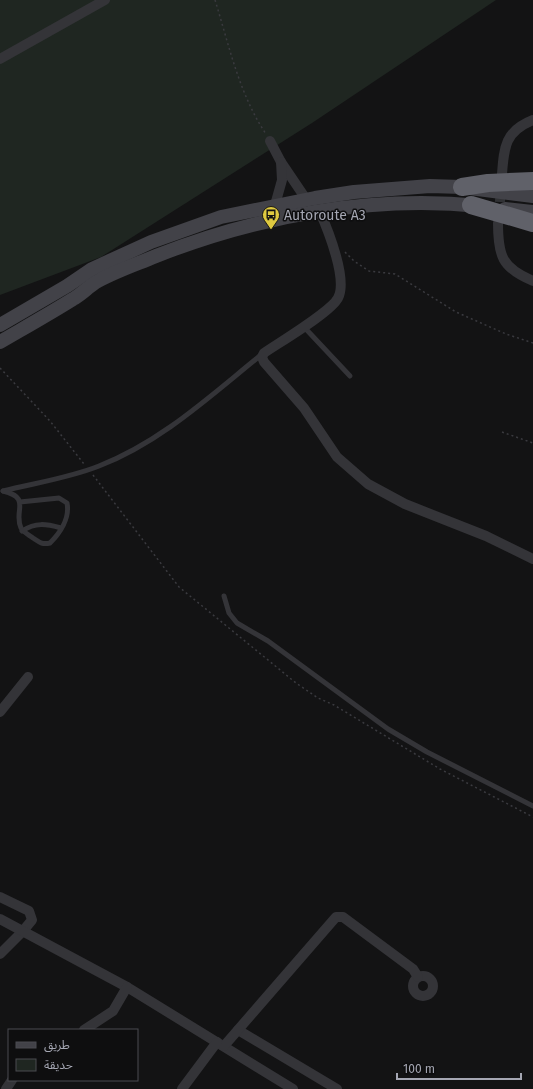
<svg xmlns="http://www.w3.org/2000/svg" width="533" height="1089" font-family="'Fira Sans','Noto Sans Arabic',sans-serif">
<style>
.green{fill:#1f2621}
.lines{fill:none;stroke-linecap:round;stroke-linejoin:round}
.minor-tunnel{stroke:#303134;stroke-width:10;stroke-dasharray:10 5;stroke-linecap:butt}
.path{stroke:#3a3a3f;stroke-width:1.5;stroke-dasharray:2 3;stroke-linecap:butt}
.service{stroke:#343438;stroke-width:5}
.minor{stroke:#343438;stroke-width:10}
.secondary{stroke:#424248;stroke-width:14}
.motorway{stroke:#606169;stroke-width:18}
.labels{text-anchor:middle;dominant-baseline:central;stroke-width:3;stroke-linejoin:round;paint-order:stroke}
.poi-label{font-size:14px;fill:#a5a7b3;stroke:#0e0e0f;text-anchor:start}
</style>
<rect width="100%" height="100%" fill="#131314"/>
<!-- green -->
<polygon class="green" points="0,0 496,0 312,123 101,257 0,295"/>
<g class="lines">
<!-- minor-tunnel -->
<polyline class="minor-tunnel" points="499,217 501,185"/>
<!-- path -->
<g class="path">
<path d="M215,0c14,45 24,94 51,134"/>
<polyline points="345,252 354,261 369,271 395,274 456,312 506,334 533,343"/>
<polyline points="0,368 50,421 84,464"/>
<polyline points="502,432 533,443"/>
<polyline points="93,475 179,587 296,683 318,698 334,705 440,769 533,817"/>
</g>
<!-- service -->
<g class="service">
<polyline points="304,327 350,376"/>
<path d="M3,491c32,-8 66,-13 96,-25 62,-24 111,-70 162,-111"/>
<path d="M3,491c29,7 10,20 18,37 2,4 8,7 12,10 6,4 9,7 17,5 10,-10 20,-25 17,-40l-8,-5 -39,4"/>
<path d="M22,531c14,-9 24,-7 39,-3"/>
<polyline points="224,596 229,613 237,623 268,641 388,729 427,752 533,806"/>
</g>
<!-- minor -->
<g class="minor">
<polyline points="0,59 105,0"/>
<polyline points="270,141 281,162 306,199"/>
<path d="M502,174c2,-27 3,-43 31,-54"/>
<polyline points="275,205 282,180 281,162"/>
<path d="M320,212c8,18 28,68 18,86 -7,14 -58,44 -74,55l-2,4 2,5 40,46 33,49 31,27 37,20 81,32 47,23"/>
<path d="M498,223c0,33 4,45 35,58"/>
<polyline points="0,712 28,677"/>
<polyline points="0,897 29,911 32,920 23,931 0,954"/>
<polyline points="0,919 127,987 293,1089"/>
<circle cx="423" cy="986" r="10"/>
<polyline points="84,1030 113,1011 127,987"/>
<polyline points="238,1030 337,1089"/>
<polyline points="224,1046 336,917 343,917 413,969 418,977"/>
<polyline points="6,1089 12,1080"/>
<polyline points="182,1089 217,1042"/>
</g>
<!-- secondary -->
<g class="secondary">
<polyline points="505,209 533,212"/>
<polyline points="0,325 67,286 92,269 151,242 221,217 315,198 354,192 430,186 462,187 533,196"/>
<path d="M0,342c24,-14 49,-28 73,-43 9,-5 16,-13 25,-18 18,-10 39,-17 58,-25 101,-40 215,-61 324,-50"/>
</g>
<!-- motorway -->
<g class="motorway">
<polyline points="462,187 488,183 533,181"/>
<polyline points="471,205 533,223"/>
</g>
</g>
<!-- icons -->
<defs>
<symbol id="bus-pin" viewBox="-11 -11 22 30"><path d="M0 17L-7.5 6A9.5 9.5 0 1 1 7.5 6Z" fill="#dec940" stroke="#0e0e0f"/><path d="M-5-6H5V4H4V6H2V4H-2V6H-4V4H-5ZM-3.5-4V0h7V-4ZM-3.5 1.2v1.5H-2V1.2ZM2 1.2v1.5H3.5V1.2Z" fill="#111"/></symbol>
</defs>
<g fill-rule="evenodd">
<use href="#bus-pin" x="261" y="205" width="20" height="27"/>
</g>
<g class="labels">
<!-- poi labels -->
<g class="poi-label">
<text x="284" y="215">Autoroute A3</text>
</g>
</g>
<!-- legend -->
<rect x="8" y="1029" width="130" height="52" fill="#0e0e0f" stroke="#4a4b51"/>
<rect x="16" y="1042" width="20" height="6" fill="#424248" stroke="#4a4b51"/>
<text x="44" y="1049" font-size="12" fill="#a5a7b3">طريق</text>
<rect x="16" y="1059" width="20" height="12" fill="#1f2621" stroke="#4a4b51"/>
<text x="44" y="1069" font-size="12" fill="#a5a7b3">حديقة</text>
<!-- scale -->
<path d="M397 1073v6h124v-6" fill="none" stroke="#a5a7b3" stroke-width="2"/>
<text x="403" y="1073" font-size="12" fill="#a5a7b3" stroke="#0e0e0f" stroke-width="3" paint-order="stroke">100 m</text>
</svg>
